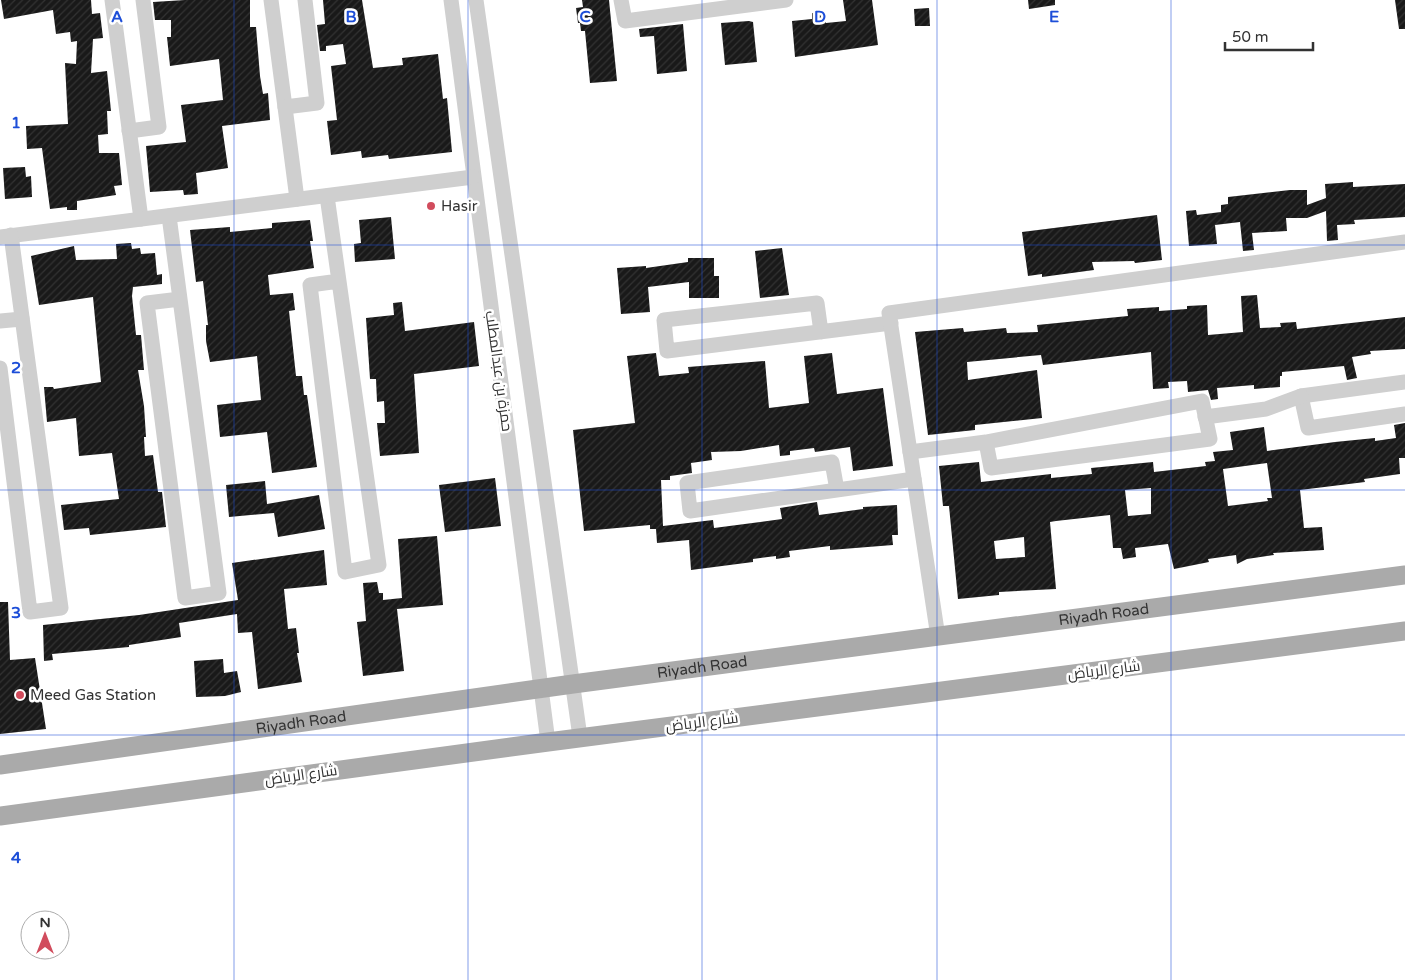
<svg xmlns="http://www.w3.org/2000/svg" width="1405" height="980" font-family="'Varela Round',Cairo,sans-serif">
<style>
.building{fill:url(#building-hatch);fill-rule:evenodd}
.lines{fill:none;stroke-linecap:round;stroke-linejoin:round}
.minor{stroke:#cfcfcf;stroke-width:15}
.major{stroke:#aaa;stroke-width:19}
.grid{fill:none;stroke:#1d4ed8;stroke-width:1;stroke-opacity:0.55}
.poi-dot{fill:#d14c5d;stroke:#fff;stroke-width:2}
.labels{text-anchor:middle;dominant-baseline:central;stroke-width:5;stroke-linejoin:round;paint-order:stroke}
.poi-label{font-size:15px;fill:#323232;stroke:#fff;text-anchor:start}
.street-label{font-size:15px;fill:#323232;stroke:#fff}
.grid-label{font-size:16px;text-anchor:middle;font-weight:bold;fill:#1d4ed8;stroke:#fff;stroke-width:5;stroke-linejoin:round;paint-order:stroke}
</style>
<defs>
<pattern id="building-hatch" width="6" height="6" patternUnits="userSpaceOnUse" patternTransform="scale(1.25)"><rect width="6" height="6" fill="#191919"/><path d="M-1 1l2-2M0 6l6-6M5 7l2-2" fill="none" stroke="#323232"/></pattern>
</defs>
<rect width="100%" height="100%" fill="#fff"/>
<!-- building -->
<g class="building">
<polygon points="1,0 91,0 92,14 100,13 103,38 93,39 91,73 107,71 111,111 107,111 108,134 98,135 99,153 119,153 122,185 114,186 116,195 77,201 77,210 67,210 67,207 50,209 42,148 27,149 26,126 68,124 65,63 76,64 77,41 71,42 70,32 56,34 53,10 4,19"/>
<polygon points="185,0 250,0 250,27 256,27 260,76 263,94 268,93 270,120 222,126 228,168 196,173 198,194 184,195 183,190 150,192 146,146 186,142 181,105 223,100 219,59 170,66 167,37 171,37 171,20 155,20 153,2"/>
<polygon points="323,0 362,0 373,68 403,65 402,58 438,54 443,99 447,98 452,152 389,159 388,155 362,158 361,151 331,155 327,121 337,120 331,66 346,64 343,44 326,46 326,51 320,51 317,25 325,24"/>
<polygon points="582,0 609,0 617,81 590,83 585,31 581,31 580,23 578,23 576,8 583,7"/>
<polygon points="843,0 872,0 878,45 795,57 792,21 812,19 812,13 825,12 826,23 846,21"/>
<polygon points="1028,0 1055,0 1055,5 1029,9"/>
<polygon points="1395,0 1405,0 1405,29 1399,29"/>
<polygon points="929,8 930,26 915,26 914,9"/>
<polygon points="749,21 753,22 757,62 725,65 721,23"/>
<polygon points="683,24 687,71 657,74 654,36 640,37 639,29"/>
<polygon points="25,167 26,177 31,176 32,197 5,199 3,168"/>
<polygon points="1353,182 1353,187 1405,184 1405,217 1354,220 1355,224 1337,225 1338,240 1327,241 1326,211 1307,218 1286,218 1287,231 1252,233 1254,250 1243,251 1240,222 1215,225 1217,244 1189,246 1186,211 1196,210 1197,215 1221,212 1221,205 1228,204 1228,197 1290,190 1307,190 1307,205 1326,198 1325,184"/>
<polygon points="1157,215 1162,260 1135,263 1134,261 1092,262 1094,270 1042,277 1042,274 1028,276 1022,232"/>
<polygon points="391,217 395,259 355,262 354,244 361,243 359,220"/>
<polygon points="310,220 313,241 310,241 314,268 268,275 270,295 293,293 295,310 289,311 296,376 302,376 304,395 307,395 317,467 272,473 267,432 220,437 217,405 261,400 257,356 210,362 206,341 206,325 208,325 203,281 196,282 190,230 230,227 230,232 272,228 272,223"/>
<polygon points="131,243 132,249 140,248 141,254 155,253 157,275 162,274 162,284 133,287 132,296 136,335 141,335 144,370 138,370 144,406 146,437 144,437 145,456 153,455 158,492 162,492 166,527 90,535 89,528 64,530 61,505 119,499 112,453 79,456 76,418 47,422 44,387 53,387 54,389 101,382 93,297 39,305 31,256 74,246 76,260 117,259 116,244"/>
<polygon points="782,248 789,295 760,298 755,251"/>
<polygon points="688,258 714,258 714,276 719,276 719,298 689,298 689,282 648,287 650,312 621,314 617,268 646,266 646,268 688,262"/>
<polygon points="1257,295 1260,328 1281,327 1280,323 1296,322 1297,329 1405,317 1405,349 1370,351 1371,354 1352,357 1357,378 1347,380 1344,366 1282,372 1282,376 1280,376 1280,387 1254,389 1254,385 1217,388 1218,399 1211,400 1208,390 1188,392 1187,381 1168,382 1169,388 1153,389 1151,352 1043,365 1041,355 967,362 968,380 1037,370 1042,418 975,425 975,430 928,435 915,332 963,328 964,332 1006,328 1007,333 1038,332 1037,325 1128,316 1127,309 1159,307 1159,311 1187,309 1187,306 1207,305 1208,335 1243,332 1241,296"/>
<polygon points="402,302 405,331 474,322 479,366 414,374 419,453 380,456 377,423 385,423 384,401 377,402 376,379 370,379 366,318 394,315 393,303"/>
<polygon points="656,353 659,376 689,373 688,367 765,361 769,408 809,403 804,356 832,353 837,394 883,388 893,466 853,471 850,447 815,452 814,448 790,451 790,455 780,456 779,445 741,451 711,452 712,460 691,463 692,473 670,476 670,480 661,480 663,526 713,520 714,528 782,519 780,508 817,502 819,515 863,509 863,507 897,505 898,535 892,535 893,545 830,550 830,546 789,551 790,557 776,559 776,556 753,559 753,562 691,570 689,540 657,543 656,529 650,529 650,525 584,531 573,430 635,423 627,356"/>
<path d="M1405,423v35h-6l1,16 -36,5 1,3 -65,8 4,38 18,-1 2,23 -51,3 1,2 -27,4 -10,5 -1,-9 -28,4 1,3 -35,7 -6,-25 -33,4 1,9 -13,2 -2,-11h-8l-3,-33 -54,6 -6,1 6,67 -57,3v3l-41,4 -9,-93h-6l-4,-40 40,-4 2,20 70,-8v4l41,-4 -1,-6 62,-6 1,10 52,-6 -1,-4 10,-1 -2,-9 20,-2 -3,-18 34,-5 3,24 68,-9 40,-4v3l21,-3 -2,-13zM1267,463l5,35h-5l1,3 -40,5 -5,-37zM1151,488v26l-23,2 -3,-26zM1024,537l1,20 -29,2 -2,-18z"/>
<polygon points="495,478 501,526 445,532 439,485"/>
<polygon points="265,481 267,504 319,495 325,529 278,537 274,513 229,517 226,485"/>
<polygon points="437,536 443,605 397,609 404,671 363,676 357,622 366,621 363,583 377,582 379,593 383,593 383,600 402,598 398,539"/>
<polygon points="324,550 327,585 284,589 288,629 296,628 299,653 297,653 302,682 258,689 252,632 238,633 237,614 179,623 181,637 129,645 129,647 52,654 53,660 44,661 43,625 139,615 238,600 232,563"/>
<polygon points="0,602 8,602 10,660 35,658 46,729 0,734"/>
<polygon points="223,659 224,673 237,671 241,692 225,696 196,697 194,661"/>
</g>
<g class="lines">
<!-- minor -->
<g class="minor">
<polyline points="112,0 141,219"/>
<polyline points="271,0 297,199"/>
<polyline points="451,0 548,742"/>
<polyline points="476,0 580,737"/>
<polyline points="621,0 625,21 786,0"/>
<polyline points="285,107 317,103 305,0"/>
<polyline points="129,131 159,127 143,0"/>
<polyline points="327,196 379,565 345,572 310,285 339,281"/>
<polyline points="169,216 219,593 185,598 147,303 180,299"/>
<polyline points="0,237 473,177"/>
<polyline points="0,321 22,319"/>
<polyline points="821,332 817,303 664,320 667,351 891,323"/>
<polyline points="0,368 30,612 61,608 11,235"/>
<polyline points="1405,382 1301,396 1308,428 1405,414"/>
<polyline points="1205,417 1266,409 1301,396"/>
<polyline points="910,452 986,442 1202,401 1210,439 991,468 986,442"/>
<polyline points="837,490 832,462 687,483 690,511 914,479"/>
<polyline points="938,637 889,313 1405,242"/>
</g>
<!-- major -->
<g class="major">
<path id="s1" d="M0,765l573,-81 832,-109"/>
<polyline points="0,816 548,742 1405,631"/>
</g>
</g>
<!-- grid -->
<path class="grid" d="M234,0v980M468,0v980M702,0v980M937,0v980M1171,0v980M0,245h1405M0,490h1405M0,735h1405"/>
<!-- markers -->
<g class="poi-dot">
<circle cx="431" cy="206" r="5"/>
<circle cx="20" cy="695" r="5"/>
</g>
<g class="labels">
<!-- poi labels -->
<g class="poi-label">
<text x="441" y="206">Hasir</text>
<text x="30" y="695">Meed Gas Station</text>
</g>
<!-- street labels -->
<g class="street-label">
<text transform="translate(499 371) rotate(82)">حمزة بن عبدالمطلب</text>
<text stroke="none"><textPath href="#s1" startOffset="1114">Riyadh Road</textPath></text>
<text stroke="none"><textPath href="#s1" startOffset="709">Riyadh Road</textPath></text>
<text transform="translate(1104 670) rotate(-7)">شارع الرياض</text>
<text transform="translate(702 722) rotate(-7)">شارع الرياض</text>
<text stroke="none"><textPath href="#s1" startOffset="304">Riyadh Road</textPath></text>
<text transform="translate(301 775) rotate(-8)">شارع الرياض</text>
</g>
</g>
<g class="grid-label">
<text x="117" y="22">A</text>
<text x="351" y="22">B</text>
<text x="585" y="22">C</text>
<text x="820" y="22">D</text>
<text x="1054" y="22">E</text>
<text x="16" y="128">1</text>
<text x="16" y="373">2</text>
<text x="16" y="618">3</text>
<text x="16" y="863">4</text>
</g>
<!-- north arrow -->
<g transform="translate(45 935)"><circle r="24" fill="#ffffff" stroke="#adadad"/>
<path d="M0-4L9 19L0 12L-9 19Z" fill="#d14c5d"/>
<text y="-8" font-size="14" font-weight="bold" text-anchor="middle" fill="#323232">N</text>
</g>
<!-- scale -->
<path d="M1225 42v8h88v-8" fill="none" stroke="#323232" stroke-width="2.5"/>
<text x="1232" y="42" font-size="15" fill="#323232" stroke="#ffffff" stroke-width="4" paint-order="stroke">50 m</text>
</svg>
